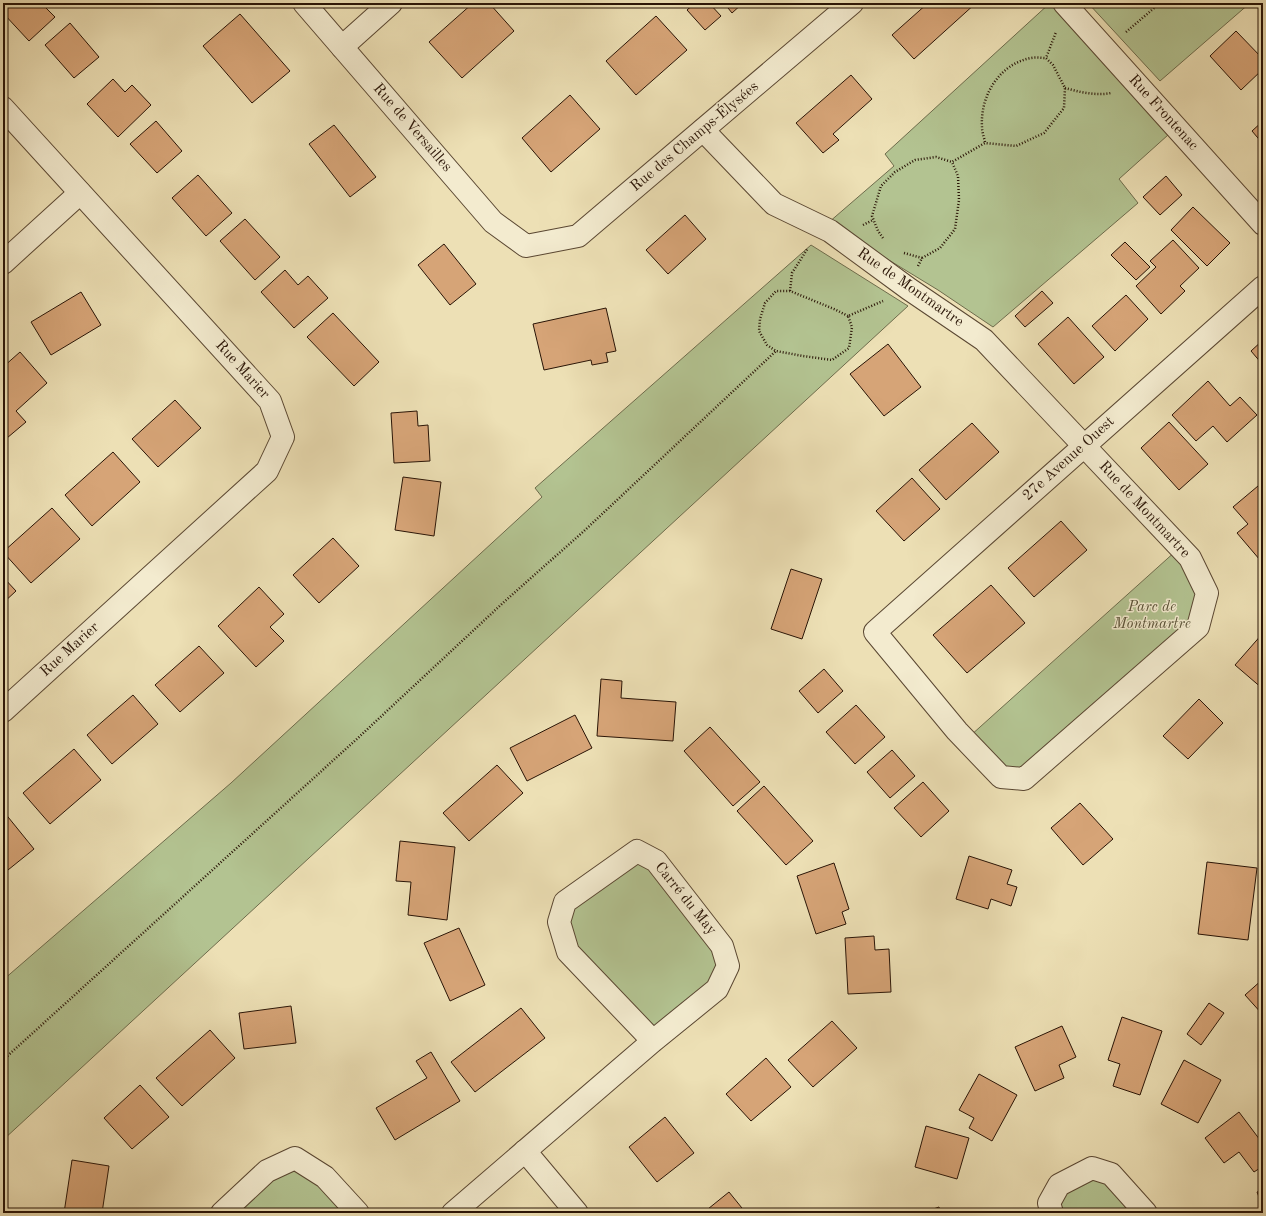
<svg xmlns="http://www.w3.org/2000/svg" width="1266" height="1216" font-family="'Old Standard TT',serif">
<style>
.green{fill:#b3c391;stroke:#6e6c4c}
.building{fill:#d6a477;stroke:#291406}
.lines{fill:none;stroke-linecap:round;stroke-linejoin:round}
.minor-casing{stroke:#5a4732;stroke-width:24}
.path{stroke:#291406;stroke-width:2.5;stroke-dasharray:1 2;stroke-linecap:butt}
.minor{stroke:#f3ebcf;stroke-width:22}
.labels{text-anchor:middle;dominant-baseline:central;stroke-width:3;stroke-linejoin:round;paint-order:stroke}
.street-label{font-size:15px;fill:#291406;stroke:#f3ebcf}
.park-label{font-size:15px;font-style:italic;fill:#595137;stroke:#f3ebcf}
</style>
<rect width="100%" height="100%" fill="#ede0b5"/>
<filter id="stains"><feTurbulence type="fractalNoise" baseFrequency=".005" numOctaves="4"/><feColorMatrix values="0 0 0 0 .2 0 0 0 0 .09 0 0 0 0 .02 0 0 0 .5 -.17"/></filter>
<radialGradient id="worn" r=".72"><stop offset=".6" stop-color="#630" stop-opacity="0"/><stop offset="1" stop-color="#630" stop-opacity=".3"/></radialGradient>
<!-- green -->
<g class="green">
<polygon points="1050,3 1168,135 1119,179 1138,203 993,327 938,290 828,223 894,166 885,154"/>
<polygon points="1088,3 1250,3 1160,81"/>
<polygon points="811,245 908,306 3,1140 3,980 231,783 542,497 535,488"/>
<polygon points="1177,550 1201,594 1193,622 1019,774 1000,769 970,736"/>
<polygon points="637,851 728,966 653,1041 568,952 565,902"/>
<polygon points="295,1158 358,1213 222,1213"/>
<polygon points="1092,1168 1146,1213 1052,1213 1059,1185"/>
</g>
<!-- building -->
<g class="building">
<polygon points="3,3 41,3 55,17 29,41 3,13"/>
<polygon points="473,3 489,3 514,31 462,78 429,42"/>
<polygon points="695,3 709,3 721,16 705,30 687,10"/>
<polygon points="724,3 743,3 732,13"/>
<polygon points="928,3 976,3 914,59 892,35"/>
<polygon points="240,14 290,71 252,103 203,46"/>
<polygon points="656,16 687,50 636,95 606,61"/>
<polygon points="70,23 99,57 74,78 45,45"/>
<polygon points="1236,31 1263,59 1263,69 1241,90 1210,56"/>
<polygon points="851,75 872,99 833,134 839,140 823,153 796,123"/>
<polygon points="113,79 125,92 132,85 151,105 118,137 87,104"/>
<polygon points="570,95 600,129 551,172 522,138"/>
<polygon points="156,121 182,151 157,173 130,144"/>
<polygon points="1263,121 1263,144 1252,131"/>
<polygon points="334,125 376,177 350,197 309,144"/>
<polygon points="198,175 232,213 206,236 172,198"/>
<polygon points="1166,176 1182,195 1160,215 1143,197"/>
<polygon points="1193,207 1230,243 1207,266 1171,230"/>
<polygon points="685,215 706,239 668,274 646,250"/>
<polygon points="245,219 280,257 255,280 220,241"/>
<polygon points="1173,240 1199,268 1180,286 1185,291 1161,314 1136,286 1156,267 1150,261"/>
<polygon points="1125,242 1150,267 1136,280 1111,255"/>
<polygon points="444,244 476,284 450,305 418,265"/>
<polygon points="285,270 298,285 308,276 328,298 294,328 261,292"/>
<polygon points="1042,291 1053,303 1025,327 1015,316"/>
<polygon points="81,292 101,325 51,355 31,322"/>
<polygon points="1126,295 1148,319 1115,351 1092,326"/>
<polygon points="606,308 616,351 606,353 608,362 592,365 591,360 544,370 533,324"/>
<polygon points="333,313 379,362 354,386 307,337"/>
<polygon points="1068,317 1104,357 1074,384 1038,344"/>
<polygon points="1263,340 1263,365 1251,351"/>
<polygon points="888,344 921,387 884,416 850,374"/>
<polygon points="20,352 47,383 16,411 26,422 7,438 3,434 3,367"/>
<polygon points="1208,381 1230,406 1240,397 1257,415 1227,442 1213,426 1196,441 1172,415"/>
<polygon points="175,400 201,428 158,467 132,439"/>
<polygon points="417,411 418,426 428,425 430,461 394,463 391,413"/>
<polygon points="1169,422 1208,464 1179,490 1141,448"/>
<polygon points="972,423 999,452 946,500 919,470"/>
<polygon points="113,452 140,482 92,526 65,495"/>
<polygon points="403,477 441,482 434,536 395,530"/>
<polygon points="912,478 940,509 904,541 876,511"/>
<polygon points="1258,486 1263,492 1263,557 1260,560 1237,533 1248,524 1233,507"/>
<polygon points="52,508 80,539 31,583 3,552"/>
<polygon points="1061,521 1087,550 1034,597 1008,568"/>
<polygon points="333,538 359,566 319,603 293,575"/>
<polygon points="791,569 822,579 802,639 771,629"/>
<polygon points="3,577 16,591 3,603"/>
<polygon points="991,585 1025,623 967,673 933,635"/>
<polygon points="259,587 284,614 270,627 284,641 256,667 218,626"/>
<polygon points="1263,633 1263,689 1235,665"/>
<polygon points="199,646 224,673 180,712 155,685"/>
<polygon points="824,669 843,691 818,713 799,691"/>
<polygon points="601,679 622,681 621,698 676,702 673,741 597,736"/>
<polygon points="133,695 158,724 112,764 87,735"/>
<polygon points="1199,699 1223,723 1188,759 1163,736"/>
<polygon points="856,705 885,737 855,764 826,732"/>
<polygon points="575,715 592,748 527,781 510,748"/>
<polygon points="710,727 760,782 733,806 684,751"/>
<polygon points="74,749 101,780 50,824 23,793"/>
<polygon points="892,750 915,776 890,798 867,772"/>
<polygon points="497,765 523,793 469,841 443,813"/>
<polygon points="923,782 949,811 921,837 894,808"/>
<polygon points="764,786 813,841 786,865 737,811"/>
<polygon points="1080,803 1113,839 1083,865 1051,828"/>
<polygon points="4,812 34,849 3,874 3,813"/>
<polygon points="400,841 455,847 447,920 408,915 411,882 396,881"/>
<polygon points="969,856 1012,870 1007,884 1017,887 1011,906 991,899 988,909 956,899"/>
<polygon points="1207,862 1257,868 1248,940 1198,934"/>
<polygon points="834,863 849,909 842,912 846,924 816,934 797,876"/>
<polygon points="459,928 485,985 450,1001 424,943"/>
<polygon points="874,936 875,950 889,949 891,992 848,994 845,938"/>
<polygon points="1263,979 1263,1015 1245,995"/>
<polygon points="1209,1003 1224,1013 1201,1045 1187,1034"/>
<polygon points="291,1006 296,1043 244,1049 239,1013"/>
<polygon points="521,1008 545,1038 475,1092 451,1062"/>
<polygon points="1122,1017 1162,1031 1140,1095 1113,1086 1120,1064 1108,1060"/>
<polygon points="832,1021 857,1048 813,1087 788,1060"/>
<polygon points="1062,1026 1076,1057 1059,1065 1064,1078 1035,1091 1015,1047"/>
<polygon points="210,1030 235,1058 182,1106 156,1078"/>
<polygon points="431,1052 460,1101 395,1140 376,1108 427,1078 416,1061"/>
<polygon points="766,1058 791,1087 751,1121 726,1094"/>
<polygon points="1184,1060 1221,1080 1198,1123 1161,1104"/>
<polygon points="979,1074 1017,1095 992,1141 969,1128 974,1118 959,1110"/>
<polygon points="140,1085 169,1117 132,1149 104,1118"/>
<polygon points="1239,1112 1263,1144 1263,1166 1254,1172 1239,1152 1224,1163 1205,1138"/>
<polygon points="665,1117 694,1153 657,1182 629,1147"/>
<polygon points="926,1126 969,1138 957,1179 915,1167"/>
<polygon points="72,1160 109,1166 102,1213 64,1213"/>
<polygon points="1263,1190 1263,1207 1257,1192"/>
<polygon points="729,1192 746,1213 703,1213"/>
<polygon points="939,1207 941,1213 922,1213"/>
</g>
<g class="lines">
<defs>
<g id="minor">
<polyline points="304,3 493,222 526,246 578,236 852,3"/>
<polyline points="1064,3 1263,224"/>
<polyline points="342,47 391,3"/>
<polyline points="3,108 270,401 283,437 267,471 3,711"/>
<polyline points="703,130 774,204 830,231 909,289 984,340 1190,558 1207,593 1198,627 1024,779 1001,777 957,731 875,632 1263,287"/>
<polyline points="3,263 80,193"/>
<polyline points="525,1151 577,1213"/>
<polyline points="222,1213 267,1171 295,1158 325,1177 358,1213"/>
<polyline points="453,1213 653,1041 717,989 728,966 722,946 656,861 637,851 565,902 559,922 568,952 653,1041"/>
<polyline points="1052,1213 1049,1203 1059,1185 1092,1168 1111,1174 1146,1213"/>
</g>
</defs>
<!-- minor casing -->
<use href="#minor" class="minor-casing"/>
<!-- path -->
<g class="path">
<polyline points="1126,32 1160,3"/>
<path d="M1065,88c14,4 31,8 46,5"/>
<path d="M985,142c-1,-5 -3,-10 -3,-15 -2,-31 17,-63 49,-69 5,-1 10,0 15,0"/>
<polyline points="863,225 873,220"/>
<polyline points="883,238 878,231 872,216 881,186 895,172 915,160 936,157 952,162"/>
<polyline points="904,253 922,258"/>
<polyline points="918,266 922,258 940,248 955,229 959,200 958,176 952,162 985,143 1016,146 1044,133 1064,108 1065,88 1053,65 1046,58 1056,32"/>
<polyline points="790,291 792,273 808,248"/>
<polyline points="848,316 834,309 790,291 776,291 765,303 760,319 759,331 767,345 776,351 803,356 832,360 849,348 852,327 848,316 883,301"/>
<polyline points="3,1060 359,737 505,601 584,531 776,351"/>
</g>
<!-- minor -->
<use href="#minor" class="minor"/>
</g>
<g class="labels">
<!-- street labels -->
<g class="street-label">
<text transform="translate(1163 113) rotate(48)">Rue Frontenac</text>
<text transform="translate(412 128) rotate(49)">Rue de Versailles</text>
<text transform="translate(695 137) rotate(-40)">Rue des Champs-Élysées</text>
<text transform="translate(910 288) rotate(35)">Rue de Montmartre</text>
<text transform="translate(242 370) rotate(48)">Rue Marier</text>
<text transform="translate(1069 459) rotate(-42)">27e Avenue Ouest</text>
<text transform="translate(1144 510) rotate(47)">Rue de Montmartre</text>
<text transform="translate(70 650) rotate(-42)">Rue Marier</text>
<text transform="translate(685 899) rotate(51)">Carré du May</text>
</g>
<!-- park labels -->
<g class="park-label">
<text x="1152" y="607">Parc de<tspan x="1152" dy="17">Montmartre</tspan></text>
</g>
</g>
<!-- margin -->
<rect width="1266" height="1216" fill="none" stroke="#ede0b5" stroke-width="16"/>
<rect x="4" y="4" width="1258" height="1208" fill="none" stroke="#291406" stroke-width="2"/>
<rect x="8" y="8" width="1250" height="1200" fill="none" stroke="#291406"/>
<rect width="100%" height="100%" filter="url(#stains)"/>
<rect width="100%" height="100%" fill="url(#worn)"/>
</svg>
